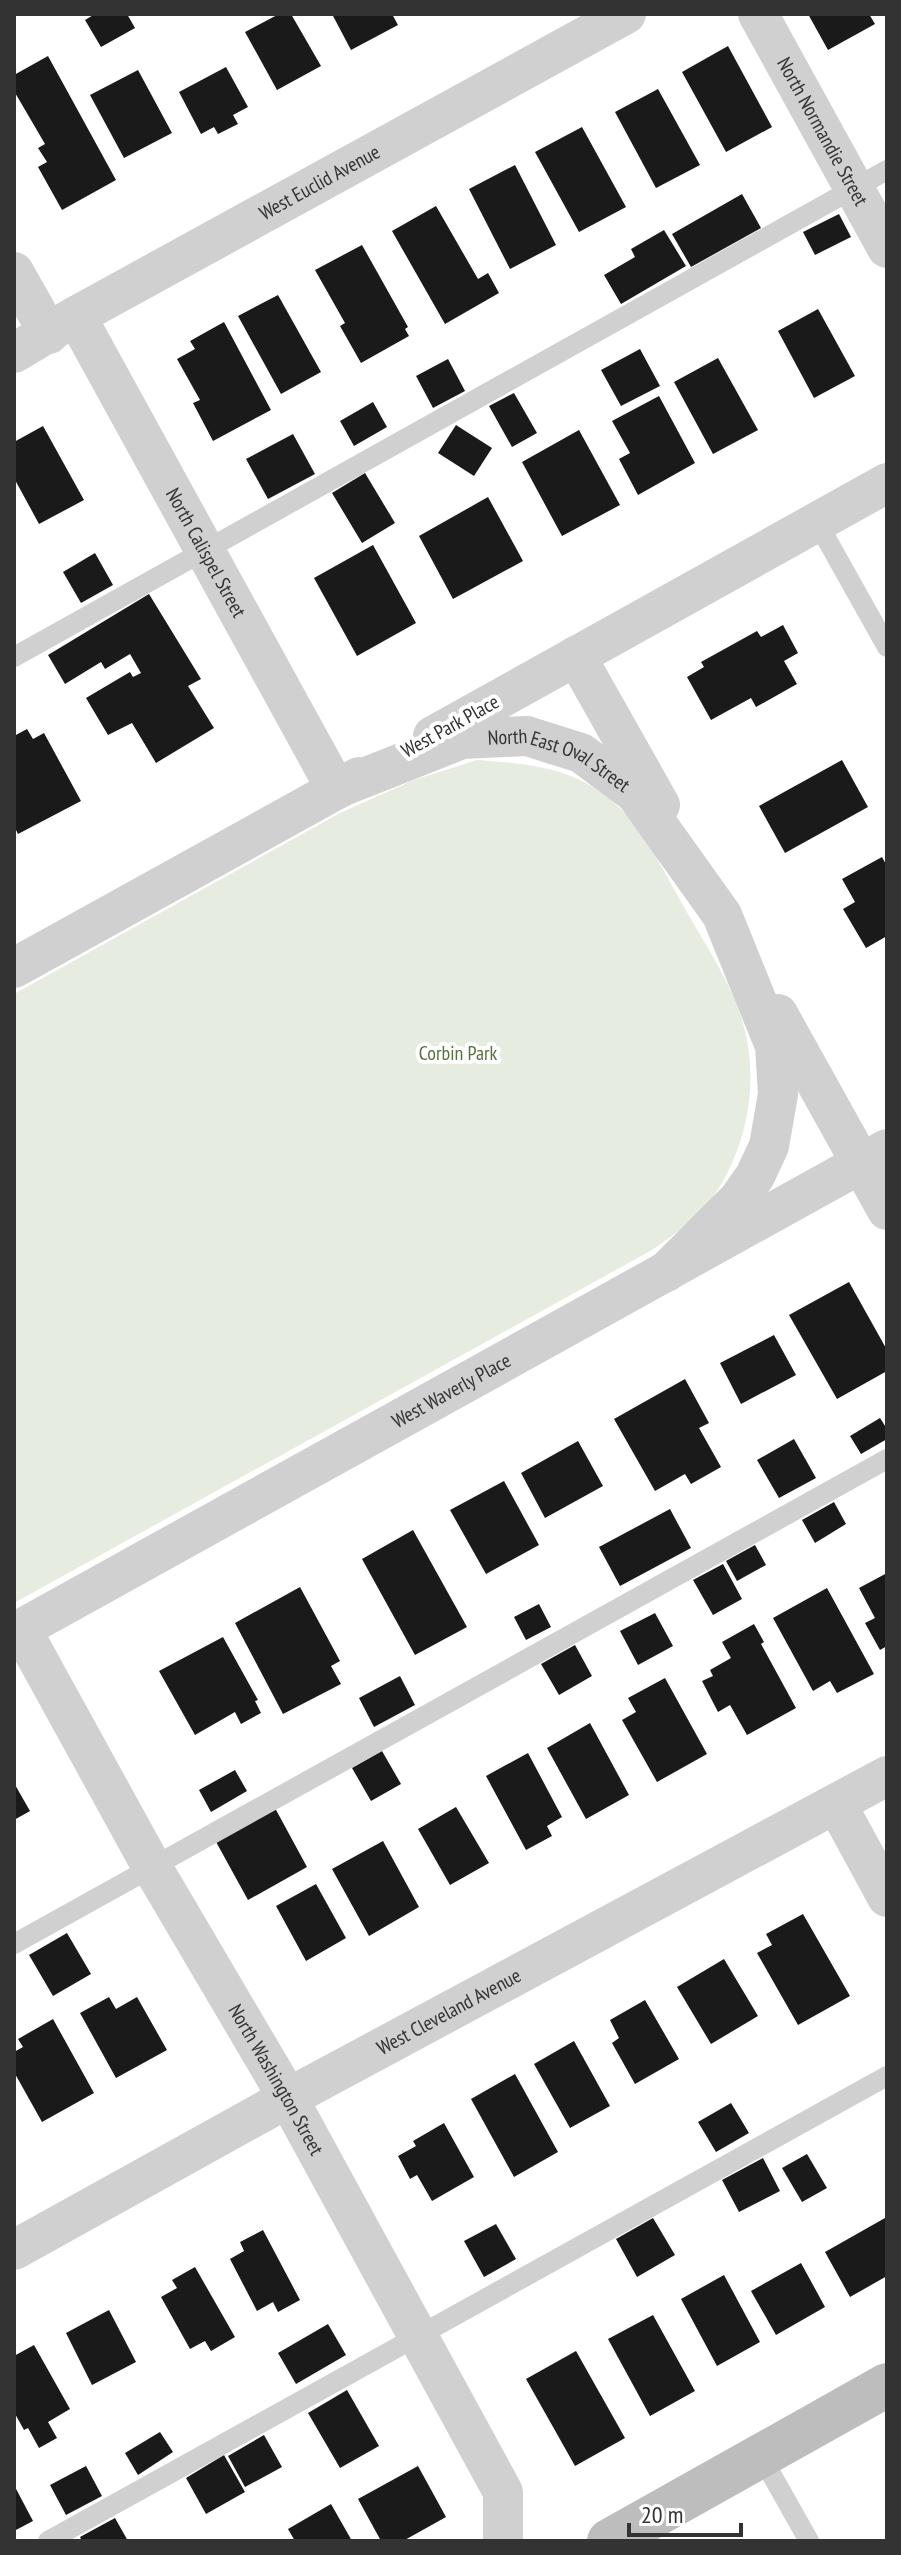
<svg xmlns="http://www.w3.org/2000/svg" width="901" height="2555" font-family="'PT Sans Narrow',sans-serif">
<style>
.green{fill:#e6ecdf}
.building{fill:#1a1a1a}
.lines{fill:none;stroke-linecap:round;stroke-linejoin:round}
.lane{stroke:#d0d0d0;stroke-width:20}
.street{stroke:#d0d0d0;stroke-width:40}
.secondary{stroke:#bdbdbd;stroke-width:44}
.labels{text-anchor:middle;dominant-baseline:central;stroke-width:8;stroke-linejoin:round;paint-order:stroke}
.street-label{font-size:20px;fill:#333;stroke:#fff}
.park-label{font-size:20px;fill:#56703f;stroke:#fff}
</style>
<rect width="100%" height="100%" fill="#fff"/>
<!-- green -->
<path class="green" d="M477,760c43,3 86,6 122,31 41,27 61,74 85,116 19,34 43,69 56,107 22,63 8,137 -32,190 -14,18 -37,32 -56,46l-638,353v-609l326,-181 74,-33z"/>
<!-- building -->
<g class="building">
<polygon points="95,14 127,14 135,28 101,47 85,20"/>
<polygon points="279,14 291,14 321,66 277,90 245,32"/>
<polygon points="332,14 392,14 398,25 351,50"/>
<polygon points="808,14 869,14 875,24 828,50"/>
<polygon points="728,46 772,127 726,152 682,72"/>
<polygon points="48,56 116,180 62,210 38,167 47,162 38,148 45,144 14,91 14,75"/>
<polygon points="226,67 248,107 233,115 238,124 218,134 214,127 201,134 179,92"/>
<polygon points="138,70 172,133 124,158 90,95"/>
<polygon points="658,89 700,165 656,188 615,112"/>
<polygon points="582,127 626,207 579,232 535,152"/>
<polygon points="515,165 556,245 510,269 469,189"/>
<polygon points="742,194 761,228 691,267 672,234"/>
<polygon points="436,206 478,279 488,273 499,293 445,324 392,231"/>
<polygon points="839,214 851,237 815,255 803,232"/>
<polygon points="664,230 686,266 621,304 604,275 635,257 631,249"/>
<polygon points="362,245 408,327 405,329 409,336 361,363 340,326 345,323 315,270"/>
<polygon points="278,295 321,372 281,394 238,316"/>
<polygon points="818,309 855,376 814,398 778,331"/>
<polygon points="224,322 271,410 213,441 193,403 200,400 177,359 195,349 190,341"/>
<polygon points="640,349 660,386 621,406 601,370"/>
<polygon points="718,358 758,430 713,454 674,382"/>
<polygon points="448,359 465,391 433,408 416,376"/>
<polygon points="514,393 537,433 512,447 489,406"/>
<polygon points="659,396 695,463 638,495 619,459 630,453 612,421"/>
<polygon points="373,402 387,427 354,446 340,421"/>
<polygon points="456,425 492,448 474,476 438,453"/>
<polygon points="43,426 84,500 39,524 14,478 14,442"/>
<polygon points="579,430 620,505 562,536 522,462"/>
<polygon points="293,434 315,474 268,499 246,459"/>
<polygon points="365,473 395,523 362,543 332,493"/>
<polygon points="488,497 523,561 453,599 419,536"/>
<polygon points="373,545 416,623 357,656 314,578"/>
<polygon points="95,553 113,585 81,603 63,572"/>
<polygon points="149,594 201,679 188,686 214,728 156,763 132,723 108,735 86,698 130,672 133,677 141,673 130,654 105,669 101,662 65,684 48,655"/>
<polygon points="783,625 798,653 784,661 797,684 756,707 751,698 711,720 687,677 704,667 701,662 757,631 761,637"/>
<polygon points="27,729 33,739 44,733 81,801 18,834 14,826 14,736"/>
<polygon points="842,760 868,807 785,853 759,806"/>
<polygon points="882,857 887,866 887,936 866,948 843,909 855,902 842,879"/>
<polygon points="849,1282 887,1350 887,1371 837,1399 789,1315"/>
<polygon points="774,1335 796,1375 741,1404 720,1363"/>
<polygon points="685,1379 709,1423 699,1428 721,1467 691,1484 685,1474 655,1491 614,1419"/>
<polygon points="880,1418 887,1429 887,1439 861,1454 850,1436"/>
<polygon points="794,1439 816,1478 779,1498 757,1460"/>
<polygon points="578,1441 603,1486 545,1518 521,1473"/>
<polygon points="504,1481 539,1545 486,1574 450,1510"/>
<polygon points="834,1502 846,1524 815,1543 802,1520"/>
<polygon points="670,1509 691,1548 620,1586 599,1547"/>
<polygon points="413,1530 467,1627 415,1655 362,1559"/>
<polygon points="755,1545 766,1565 737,1581 726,1561"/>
<polygon points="723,1564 742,1599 713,1615 693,1580"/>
<polygon points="887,1573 887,1646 880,1650 865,1623 875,1618 859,1588"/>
<polygon points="300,1587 340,1661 331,1666 341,1684 283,1714 235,1623"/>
<polygon points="827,1588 874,1674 837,1693 830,1681 813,1691 773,1618"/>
<polygon points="539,1604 551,1627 526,1640 514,1617"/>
<polygon points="655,1613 673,1646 638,1665 620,1631"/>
<polygon points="754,1624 764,1642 761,1644 796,1708 747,1735 730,1705 718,1712 702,1681 713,1676 710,1670 731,1658 722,1642"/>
<polygon points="223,1637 258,1700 255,1701 261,1713 241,1724 235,1712 195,1735 159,1671"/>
<polygon points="575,1645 592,1676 559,1695 541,1664"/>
<polygon points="400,1676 415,1705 374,1727 359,1698"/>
<polygon points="665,1678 707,1754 657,1782 622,1720 636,1712 628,1698"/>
<polygon points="590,1723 629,1795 586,1819 547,1748"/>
<polygon points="382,1751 401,1784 371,1801 352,1768"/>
<polygon points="528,1753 562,1817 547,1826 552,1836 526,1850 486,1776"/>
<polygon points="235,1770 247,1791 211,1812 199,1790"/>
<polygon points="14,1783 30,1811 14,1820"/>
<polygon points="456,1807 489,1863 450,1885 418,1829"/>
<polygon points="275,1808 307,1867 248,1900 215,1840"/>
<polygon points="383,1841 419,1907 369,1936 332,1869"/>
<polygon points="316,1884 346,1938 306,1961 276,1906"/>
<polygon points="803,1914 850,1996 798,2025 757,1953 772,1945 766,1934"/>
<polygon points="67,1933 91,1974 53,1996 29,1955"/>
<polygon points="724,1959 758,2016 711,2044 677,1987"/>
<polygon points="109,1997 116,2009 137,1997 167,2050 116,2078 80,2013"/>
<polygon points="645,2000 679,2059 635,2084 612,2043 619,2038 610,2020"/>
<polygon points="53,2019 94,2093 42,2122 14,2072 14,2052 23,2047 18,2039"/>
<polygon points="574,2041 610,2106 570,2128 534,2064"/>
<polygon points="515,2074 558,2152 514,2177 471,2099"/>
<polygon points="731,2103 749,2133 716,2152 698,2122"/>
<polygon points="444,2123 474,2177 432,2201 417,2175 410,2179 398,2156 416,2146 413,2141"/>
<polygon points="807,2154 827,2188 802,2202 782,2168"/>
<polygon points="763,2158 780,2191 739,2212 722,2180"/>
<polygon points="653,2218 675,2255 637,2277 616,2239"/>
<polygon points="885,2218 887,2222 887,2276 850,2297 825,2252"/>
<polygon points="496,2224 516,2259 484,2277 464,2241"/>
<polygon points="263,2230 300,2300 278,2312 273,2302 257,2311 230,2259 244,2251 240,2242"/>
<polygon points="801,2263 825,2307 776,2335 751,2291"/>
<polygon points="195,2267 235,2337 211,2351 205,2341 190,2349 161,2297 177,2288 172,2280"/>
<polygon points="724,2275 760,2342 717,2366 681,2299"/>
<polygon points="109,2310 136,2362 92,2385 66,2333"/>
<polygon points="653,2315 695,2391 650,2416 608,2339"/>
<polygon points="328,2324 346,2355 296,2384 278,2353"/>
<polygon points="34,2345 70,2409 48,2422 57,2438 39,2448 28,2428 24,2430 14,2412 14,2356"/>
<polygon points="576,2351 625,2438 575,2466 526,2379"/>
<polygon points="347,2390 379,2446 340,2468 308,2413"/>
<polygon points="160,2432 173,2452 138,2475 125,2453"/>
<polygon points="264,2435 282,2467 245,2487 228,2456"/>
<polygon points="224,2455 245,2492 206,2514 186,2478"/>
<polygon points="86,2466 102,2496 66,2515 50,2485"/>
<polygon points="418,2466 446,2517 403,2541 381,2541 358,2499"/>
<polygon points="14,2485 33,2521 14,2531"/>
<polygon points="331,2504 352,2541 295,2541 288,2529"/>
<polygon points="115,2518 128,2541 82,2541 80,2537"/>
</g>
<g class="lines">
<!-- lane -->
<g class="lane">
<polyline points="817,522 887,647"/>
<polyline points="14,657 887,170"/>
<polyline points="14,1944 887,1459"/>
<polyline points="761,2456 809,2541"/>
<polyline points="48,2541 887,2076"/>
</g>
<!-- street -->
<g class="street">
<path id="s1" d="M758,14l129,234"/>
<polyline points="14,272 49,334"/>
<path id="s2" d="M76,316l260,473 126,-50 65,-3 54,17 54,40 87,122 53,131 3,48 -9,52 -14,30 -17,24 -72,72"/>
<path id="s3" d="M14,353l62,-37 550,-302"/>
<polyline points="576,656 660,805"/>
<polyline points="433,736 887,483"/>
<polyline points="14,968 359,777"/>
<polyline points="778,1014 887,1210"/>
<path id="s4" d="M21,1629l131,238 136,231 215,394v49"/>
<path id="s5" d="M14,1633l873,-484"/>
<polyline points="837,1805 887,1897"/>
<path id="s6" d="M14,2250l274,-152 599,-322"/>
</g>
<!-- secondary -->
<polyline class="secondary" points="609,2541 887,2385"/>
</g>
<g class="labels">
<!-- street labels -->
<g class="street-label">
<text stroke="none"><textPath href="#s1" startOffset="134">North Normandie Street</textPath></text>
<text stroke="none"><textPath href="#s3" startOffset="350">West Euclid Avenue</textPath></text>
<text stroke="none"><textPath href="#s2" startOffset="270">North Calispel Street</textPath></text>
<text transform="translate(450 726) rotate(-29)">West Park Place</text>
<text stroke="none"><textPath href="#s2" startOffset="778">North East Oval Street</textPath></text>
<text stroke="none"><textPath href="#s5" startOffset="500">West Waverly Place</textPath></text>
<text stroke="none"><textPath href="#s6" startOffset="496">West Cleveland Avenue</textPath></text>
<text stroke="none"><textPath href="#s4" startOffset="518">North Washington Street</textPath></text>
</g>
<!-- park labels -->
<g class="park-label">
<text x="458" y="1053">Corbin Park</text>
</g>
</g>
<!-- border -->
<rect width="901" height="2555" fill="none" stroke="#333333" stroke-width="32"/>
<!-- scale -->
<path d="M629 2523v12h112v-12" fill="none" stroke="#333333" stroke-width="4"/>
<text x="641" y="2523" font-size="24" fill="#333333" stroke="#ffffff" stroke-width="6" paint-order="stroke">20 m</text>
</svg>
